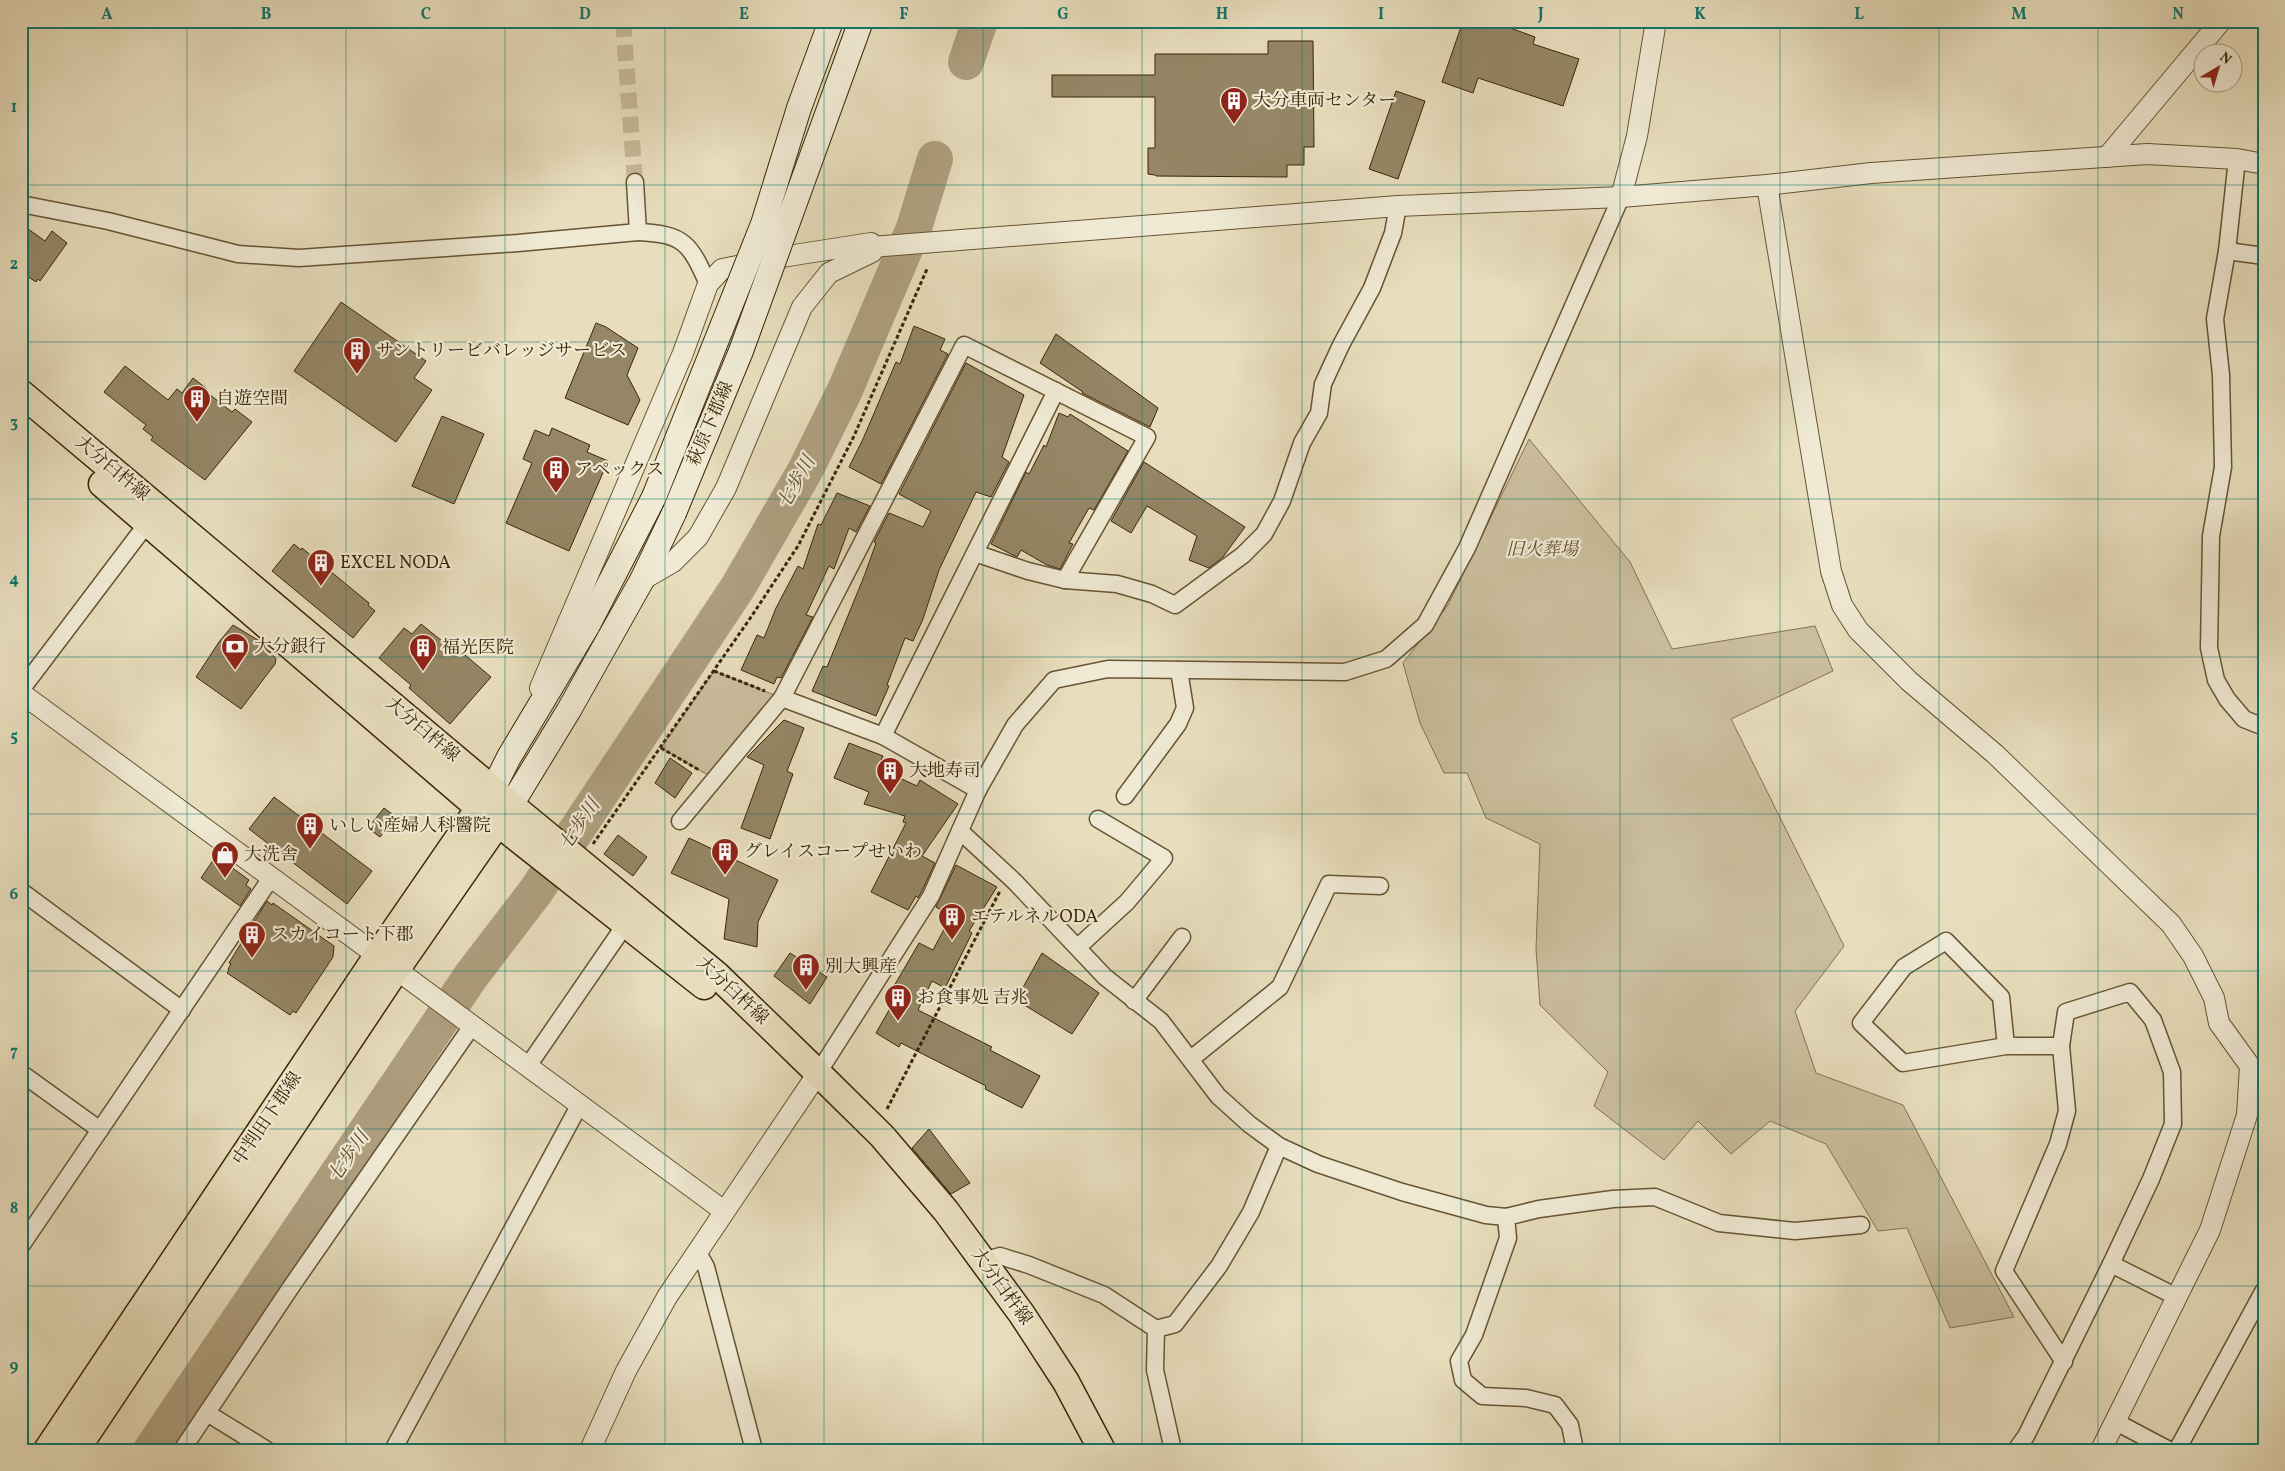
<svg xmlns="http://www.w3.org/2000/svg" width="2285" height="1471" font-family="Vollkorn,'Noto Serif JP',serif">
<style>
.green{fill:#cbbf9e;stroke:#847252}
.lines{fill:none;stroke-linecap:round;stroke-linejoin:round}
.river{stroke:#ae9f7f;stroke-width:36}
.building{fill:#958665;stroke:#3c2606}
.minor-tunnel{stroke:#c6b998;stroke-width:16;stroke-dasharray:16 8;stroke-linecap:butt}
.minor-casing{stroke:#675434;stroke-width:19}
.tertiary-casing{stroke:#675434;stroke-width:22}
.secondary-casing{stroke:#3c2606;stroke-width:26}
.primary-casing{stroke:#3c2606;stroke-width:29}
.path{stroke:#3c2606;stroke-width:3;stroke-dasharray:4 2.5;stroke-linecap:butt}
.minor{stroke:#f0ead4;stroke-width:16}
.tertiary{stroke:#f0ead4;stroke-width:20}
.secondary{stroke:#f0ead4;stroke-width:24}
.primary{stroke:#e8debd;stroke-width:26}
.secondary-bridge-casing{stroke:#3c2606;stroke-width:26;stroke-linecap:butt}
.secondary-bridge{stroke:#f0ead4;stroke-width:24}
.grid{fill:none;stroke:#0f766e;stroke-width:1;stroke-opacity:0.55}
.labels{text-anchor:middle;dominant-baseline:central;stroke-width:4.5;stroke-linejoin:round;paint-order:stroke}
.poi-label{font-size:18px;fill:#3c2606;stroke:#f0ead4;text-anchor:start}
.street-label{font-size:18px;fill:#3c2606;stroke:#f0ead4}
.park-label{font-size:18px;font-style:italic;fill:#604c2c;stroke:#f0ead4}
.water-label{font-size:19px;font-style:italic;fill:#5e4a2a;stroke:#f0ead4}
.neatline{fill:none;stroke:#0f766e;stroke-width:2}
.grid-label{font-size:16px;text-anchor:middle;font-weight:bold;fill:#0f766e}
</style>
<rect width="100%" height="100%" fill="#e8debd"/>
<filter id="stains"><feTurbulence type="fractalNoise" baseFrequency=".004" numOctaves="4"/><feColorMatrix values="0 0 0 0 .2 0 0 0 0 .09 0 0 0 0 .02 0 0 0 .5 -.17"/></filter>
<radialGradient id="worn" r=".72"><stop offset=".6" stop-color="#630" stop-opacity="0"/><stop offset="1" stop-color="#630" stop-opacity=".3"/></radialGradient>
<!-- green -->
<g class="green">
<polygon points="1529,439 1630,562 1672,649 1815,626 1833,671 1731,719 1844,946 1795,1011 1816,1073 1903,1105 2014,1317 1950,1328 1907,1228 1878,1231 1826,1144 1770,1121 1731,1154 1698,1121 1664,1160 1594,1106 1608,1072 1540,1005 1536,949 1540,844 1486,818 1467,773 1444,773 1420,723 1403,663 1448,605"/>
<polygon points="714,671 782,698 715,779 661,748"/>
</g>
<g class="lines">
<!-- river -->
<g class="river">
<polyline points="966,62 980,21"/>
<polyline points="151,1450 471,976 536,891 738,587 806,469 845,390 914,228 935,159"/>
</g>
</g>
<!-- building -->
<g class="building">
<polygon points="1463,21 1491,21 1535,37 1533,44 1579,59 1563,106 1478,78 1473,93 1442,82"/>
<polygon points="1268,41 1313,41 1314,147 1304,147 1304,165 1287,165 1287,177 1156,176 1155,175 1148,174 1148,148 1155,148 1155,97 1052,97 1052,75 1155,75 1155,54 1268,54"/>
<polygon points="1396,91 1425,101 1398,179 1369,169"/>
<polygon points="21,224 45,241 52,231 67,243 40,281 38,279 36,282 21,272"/>
<polygon points="341,302 426,361 414,378 432,390 396,442 294,371"/>
<polygon points="596,323 606,327 638,348 627,375 640,400 628,425 565,398"/>
<polygon points="914,326 945,339 940,350 948,354 881,484 849,467 863,439 896,362 900,364"/>
<polygon points="1056,334 1158,408 1150,427 1082,393 1083,392 1040,363"/>
<polygon points="966,363 1024,395 1002,457 1009,462 991,497 976,492 939,570 923,619 913,641 905,638 887,685 889,686 876,716 812,691 823,666 827,667 865,574 876,543 874,542 889,513 923,527 931,511 899,494"/>
<polygon points="125,366 168,400 177,389 182,393 193,378 207,389 205,391 232,412 235,409 252,422 205,480 151,440 153,437 143,429 146,425 104,392"/>
<polygon points="1059,413 1068,417 1070,414 1128,451 1094,510 1089,508 1069,543 1073,544 1060,569 1047,565 1021,550 1017,557 991,544 1026,472 1029,474 1044,445 1046,447"/>
<polygon points="442,416 484,434 454,504 412,486"/>
<polygon points="552,428 590,445 587,452 608,461 569,551 506,523 532,463 523,459 535,430 549,436"/>
<polygon points="1144,462 1245,527 1223,557 1209,568 1189,560 1197,536 1147,506 1131,533 1111,521"/>
<polygon points="837,493 870,506 856,532 849,528 834,569 829,566 806,615 813,617 781,678 777,677 774,684 741,670 757,635 764,638 776,608 798,566 803,569 818,524 821,525"/>
<polygon points="294,544 301,550 302,548 369,603 368,605 375,611 353,638 272,571"/>
<polygon points="421,624 442,641 445,638 491,677 450,724 409,688 411,685 379,658 404,628 412,634"/>
<polygon points="233,625 266,645 276,659 275,664 241,709 196,677 219,642"/>
<polygon points="784,720 804,728 787,771 793,774 770,839 741,828 764,765 747,757"/>
<polygon points="849,743 883,756 878,768 917,786 920,780 958,804 922,856 935,863 922,891 918,898 916,896 908,910 871,892 906,823 903,822 905,816 864,804 869,792 834,778"/>
<polygon points="670,758 692,773 675,798 655,783"/>
<polygon points="274,797 372,871 347,904 249,829"/>
<polygon points="384,808 396,817 380,837 368,828"/>
<polygon points="618,835 647,857 633,876 604,854"/>
<polygon points="689,838 778,880 758,922 757,947 724,939 729,899 671,873"/>
<polygon points="216,856 249,880 246,885 251,889 240,906 201,878"/>
<polygon points="956,865 997,887 969,931 972,933 945,988 932,981 918,1010 992,1047 990,1050 1040,1076 1022,1108 985,1089 986,1086 901,1043 899,1047 876,1033 901,989 894,986 919,943 933,950 951,916 936,907"/>
<polygon points="267,901 272,905 273,903 334,946 333,957 296,1013 293,1011 290,1015 227,973 229,970 228,969 231,964 229,963"/>
<polygon points="790,953 827,977 810,1004 774,976"/>
<polygon points="1042,953 1099,993 1072,1034 1016,1000"/>
<polygon points="929,1129 970,1183 951,1194 912,1148"/>
</g>
<g class="lines">
<!-- minor-tunnel -->
<polyline class="minor-tunnel" points="623,21 635,182"/>
<defs>
<g id="minor">
<polyline points="2237,159 2227,251 2215,319 2221,375 2223,467 2211,536 2209,648 2216,680 2227,699 2244,719 2264,727"/>
<polyline points="21,204 108,221 238,254 299,258 518,243 638,232 635,182"/>
<path d="M638,232c47,2 52,12 70,52"/>
<polyline points="2227,251 2264,256"/>
<polyline points="975,553 1028,571 1065,580 1117,584 1152,594 1175,605 1243,555 1264,534 1282,501 1302,443 1319,413 1323,384 1341,345 1372,288 1393,233 1398,206"/>
<polyline points="21,690 152,517"/>
<polyline points="883,736 1056,391"/>
<polyline points="978,790 883,736 782,698 964,345 1147,437 1065,580"/>
<polyline points="1125,796 1178,724 1185,708 1179,670"/>
<polyline points="680,821 782,698"/>
<polyline points="960,831 1015,882 1105,977 1161,1021 1218,1096 1249,1124 1279,1146 1318,1164 1402,1192 1486,1215 1506,1217 1508,1238 1474,1335 1459,1361 1463,1380 1482,1396 1526,1398 1555,1405 1570,1425 1575,1450"/>
<polyline points="21,891 182,1010"/>
<polyline points="1078,947 1127,902 1164,858 1098,819"/>
<polyline points="1134,1001 1182,937"/>
<polyline points="2006,1046 2001,997 1946,941 1904,967 1861,1023 1903,1063 2006,1046 2061,1046"/>
<polyline points="1191,1059 1280,987 1329,884 1380,886"/>
<polyline points="528,1066 625,925"/>
<polyline points="21,1073 100,1130"/>
<polyline points="818,1073 931,896 978,790 1015,725 1054,680 1108,669 1345,672 1386,659 1425,625 1467,548 1621,197"/>
<polyline points="1506,1217 1539,1209 1613,1199 1655,1197 1719,1223 1795,1231 1861,1225"/>
<polyline points="21,1246 271,878"/>
<polyline points="697,1251 706,1267 754,1450"/>
<polyline points="983,1261 1000,1256 1029,1265 1104,1295 1156,1329 1155,1370 1173,1450"/>
<polyline points="2111,1264 2177,1297"/>
<polyline points="1156,1329 1175,1324 1219,1266 1251,1212 1279,1146"/>
<polyline points="207,1413 267,1450"/>
<polyline points="2116,1422 2169,1450"/>
<polyline points="182,1450 291,1287 472,1026"/>
<polyline points="393,1450 580,1104"/>
<polyline points="2016,1450 2026,1436 2111,1264 2151,1179 2173,1124 2172,1072 2153,1020 2130,992 2066,1012 2061,1046 2067,1111 2058,1144 2004,1271 2064,1362"/>
<polyline points="2177,1450 2264,1290"/>
</g>
<g id="tertiary">
<polyline points="2107,157 2221,21"/>
<polyline points="1767,185 1831,571 1842,605 1858,630 1909,681 1995,754 2171,924 2193,956 2214,998 2219,1023 2250,1066 2247,1115 2210,1230 2101,1450"/>
<polyline points="1621,197 1637,136 1656,21"/>
<polyline points="871,247 1398,206 1621,197 1767,185 1871,173 2147,154 2237,159 2264,164"/>
<polyline points="543,691 540,688 683,353 708,284 722,269 788,256 871,243 872,252 829,273 802,307 726,488 698,537 673,562 642,580"/>
<polyline points="21,693 724,1211"/>
<polyline points="590,1450 626,1371 667,1297 818,1073"/>
</g>
<g id="secondary">
<polyline points="493,789 509,757 588,625 654,497"/>
<polyline points="511,805 569,710 642,580 674,513"/>
</g>
<g id="primary">
<polyline points="21,393 511,805 717,975 818,1073 882,1136 946,1211 1021,1313 1042,1345 1066,1382 1102,1450"/>
<polyline points="102,484 479,808 704,986"/>
<polyline points="47,1450 377,956 488,795"/>
<polyline points="76,1450 396,970 507,810"/>
</g>
</defs>
<!-- minor casing -->
<use href="#minor" class="minor-casing"/>
<!-- tertiary casing -->
<use href="#tertiary" class="tertiary-casing"/>
<!-- secondary casing -->
<use href="#secondary" class="secondary-casing"/>
<!-- primary casing -->
<use href="#primary" class="primary-casing"/>
<!-- path -->
<g class="path">
<polyline points="714,671 765,691"/>
<polyline points="661,748 699,770"/>
<polyline points="593,844 751,617 798,546 854,436 927,269"/>
<polyline points="887,1109 1000,891"/>
</g>
<!-- minor -->
<use href="#minor" class="minor"/>
<!-- tertiary -->
<use href="#tertiary" class="tertiary"/>
<!-- secondary -->
<use href="#secondary" class="secondary"/>
<!-- primary -->
<use href="#primary" class="primary"/>
<defs>
<g id="secondary-bridge">
<polyline points="654,497 763,224 799,108 831,21"/>
<polyline points="674,513 741,351 861,21"/>
</g>
</defs>
<!-- secondary-bridge casing -->
<use href="#secondary-bridge" class="secondary-bridge-casing"/>
<!-- secondary-bridge -->
<use href="#secondary-bridge" class="secondary-bridge"/>
</g>
<!-- grid -->
<path class="grid" d="M187,21v1429M346,21v1429M505,21v1429M665,21v1429M824,21v1429M983,21v1429M1142,21v1429M1302,21v1429M1461,21v1429M1620,21v1429M1780,21v1429M1939,21v1429M2098,21v1429M21,185h2243M21,342h2243M21,499h2243M21,657h2243M21,814h2243M21,971h2243M21,1129h2243M21,1286h2243"/>
<!-- icons -->
<defs>
<symbol id="building-pin" viewBox="-11 -11 22 30"><path d="M0 17L-7.5 6A9.5 9.5 0 1 1 7.5 6Z" fill="#8f2418" stroke="#f0ead4"/><path d="M-4-6H4V6H1V3H-1V6H-4ZM-2.5-4.3h1.7v1.8h-1.7ZM.8-4.3h1.7v1.8H.8ZM-2.5-1h1.7V.8h-1.7ZM.8-1h1.7V.8H.8Z" fill="#fff"/></symbol>
<symbol id="bank-pin" viewBox="-11 -11 22 30"><path d="M0 17L-7.5 6A9.5 9.5 0 1 1 7.5 6Z" fill="#8f2418" stroke="#f0ead4"/><path d="M-6-4H6V4H-6ZM0-2.3a2.3 2.3 0 1 0 0 4.6a2.3 2.3 0 1 0 0-4.6Z" fill="#fff"/></symbol>
<symbol id="shop-pin" viewBox="-11 -11 22 30"><path d="M0 17L-7.5 6A9.5 9.5 0 1 1 7.5 6Z" fill="#8f2418" stroke="#f0ead4"/><path d="M-5-2.5h2.3a2.7 3.5 0 0 1 5.4 0H5L5.5 6h-11ZM-1.5-2.5h3a1.5 2.3 0 0 0-3 0Z" fill="#fff"/></symbol>
</defs>
<g fill-rule="evenodd">
<use href="#building-pin" x="1218" y="85" width="32" height="43"/>
<use href="#building-pin" x="341" y="335" width="32" height="43"/>
<use href="#building-pin" x="181" y="383" width="32" height="43"/>
<use href="#building-pin" x="540" y="454" width="32" height="43"/>
<use href="#building-pin" x="305" y="547" width="32" height="43"/>
<use href="#bank-pin" x="219" y="631" width="32" height="43"/>
<use href="#building-pin" x="407" y="632" width="32" height="43"/>
<use href="#building-pin" x="874" y="755" width="32" height="43"/>
<use href="#building-pin" x="294" y="810" width="32" height="43"/>
<use href="#building-pin" x="709" y="836" width="32" height="43"/>
<use href="#shop-pin" x="209" y="839" width="32" height="43"/>
<use href="#building-pin" x="936" y="901" width="32" height="43"/>
<use href="#building-pin" x="236" y="919" width="32" height="43"/>
<use href="#building-pin" x="790" y="951" width="32" height="43"/>
<use href="#building-pin" x="882" y="982" width="32" height="43"/>
</g>
<g class="labels">
<!-- poi labels -->
<g class="poi-label">
<text x="1253" y="101">大分車両センター</text>
<text x="376" y="351">サントリービバレッジサービス</text>
<text x="216" y="399">自遊空間</text>
<text x="575" y="470">アペックス</text>
<text x="340" y="563">EXCEL NODA</text>
<text x="254" y="647">大分銀行</text>
<text x="442" y="648">福光医院</text>
<text x="909" y="771">大地寿司</text>
<text x="329" y="826">いしい産婦人科醫院</text>
<text x="744" y="852">グレイスコープせいわ</text>
<text x="244" y="855">大洗舎</text>
<text x="971" y="917">エテルネルODA</text>
<text x="271" y="935">スカイコート下郡</text>
<text x="825" y="967">別大興産</text>
<text x="917" y="998">お食事処 吉兆</text>
</g>
<!-- street labels -->
<g class="street-label">
<text transform="translate(711 424) rotate(-67)">萩原下郡線</text>
<text transform="translate(112 469) rotate(40)">大分臼杵線</text>
<text transform="translate(422 730) rotate(40)">大分臼杵線</text>
<text transform="translate(732 991) rotate(43)">大分臼杵線</text>
<text transform="translate(268 1119) rotate(-56)">中判田下郡線</text>
<text transform="translate(1001 1287) rotate(54)">大分臼杵線</text>
</g>
<!-- park labels -->
<g class="park-label">
<text x="1542" y="550">旧火葬場</text>
</g>
<!-- water labels -->
<g class="water-label">
<text transform="translate(797 483) rotate(-61)">七歩川</text>
<text transform="translate(580 825) rotate(-56)">七歩川</text>
<text transform="translate(349 1157) rotate(-56)">七歩川</text>
</g>
</g>
<!-- margin -->
<rect width="2285" height="1471" fill="none" stroke="#e8debd" stroke-width="55"/>
<!-- north arrow -->
<g transform="translate(2218 68) rotate(38)"><circle r="24" fill="#f0ead4" stroke="#a89c82"/>
<path d="M0-4L9 19L0 12L-9 19Z" fill="#8f2418"/>
<text y="-8" font-size="14" font-weight="bold" text-anchor="middle" fill="#3c2606">N</text>
</g>
<rect x="28" y="28" width="2230" height="1416" class="neatline"/>
<g class="grid-label">
<text x="107" y="19">A</text>
<text x="266" y="19">B</text>
<text x="426" y="19">C</text>
<text x="585" y="19">D</text>
<text x="744" y="19">E</text>
<text x="904" y="19">F</text>
<text x="1063" y="19">G</text>
<text x="1222" y="19">H</text>
<text x="1381" y="19">I</text>
<text x="1541" y="19">J</text>
<text x="1700" y="19">K</text>
<text x="1859" y="19">L</text>
<text x="2019" y="19">M</text>
<text x="2178" y="19">N</text>
<text x="14" y="112">1</text>
<text x="14" y="269">2</text>
<text x="14" y="427">3</text>
<text x="14" y="584">4</text>
<text x="14" y="741">5</text>
<text x="14" y="899">6</text>
<text x="14" y="1056">7</text>
<text x="14" y="1213">8</text>
<text x="14" y="1371">9</text>
</g>
<rect width="100%" height="100%" filter="url(#stains)"/>
<rect width="100%" height="100%" fill="url(#worn)"/>
</svg>
